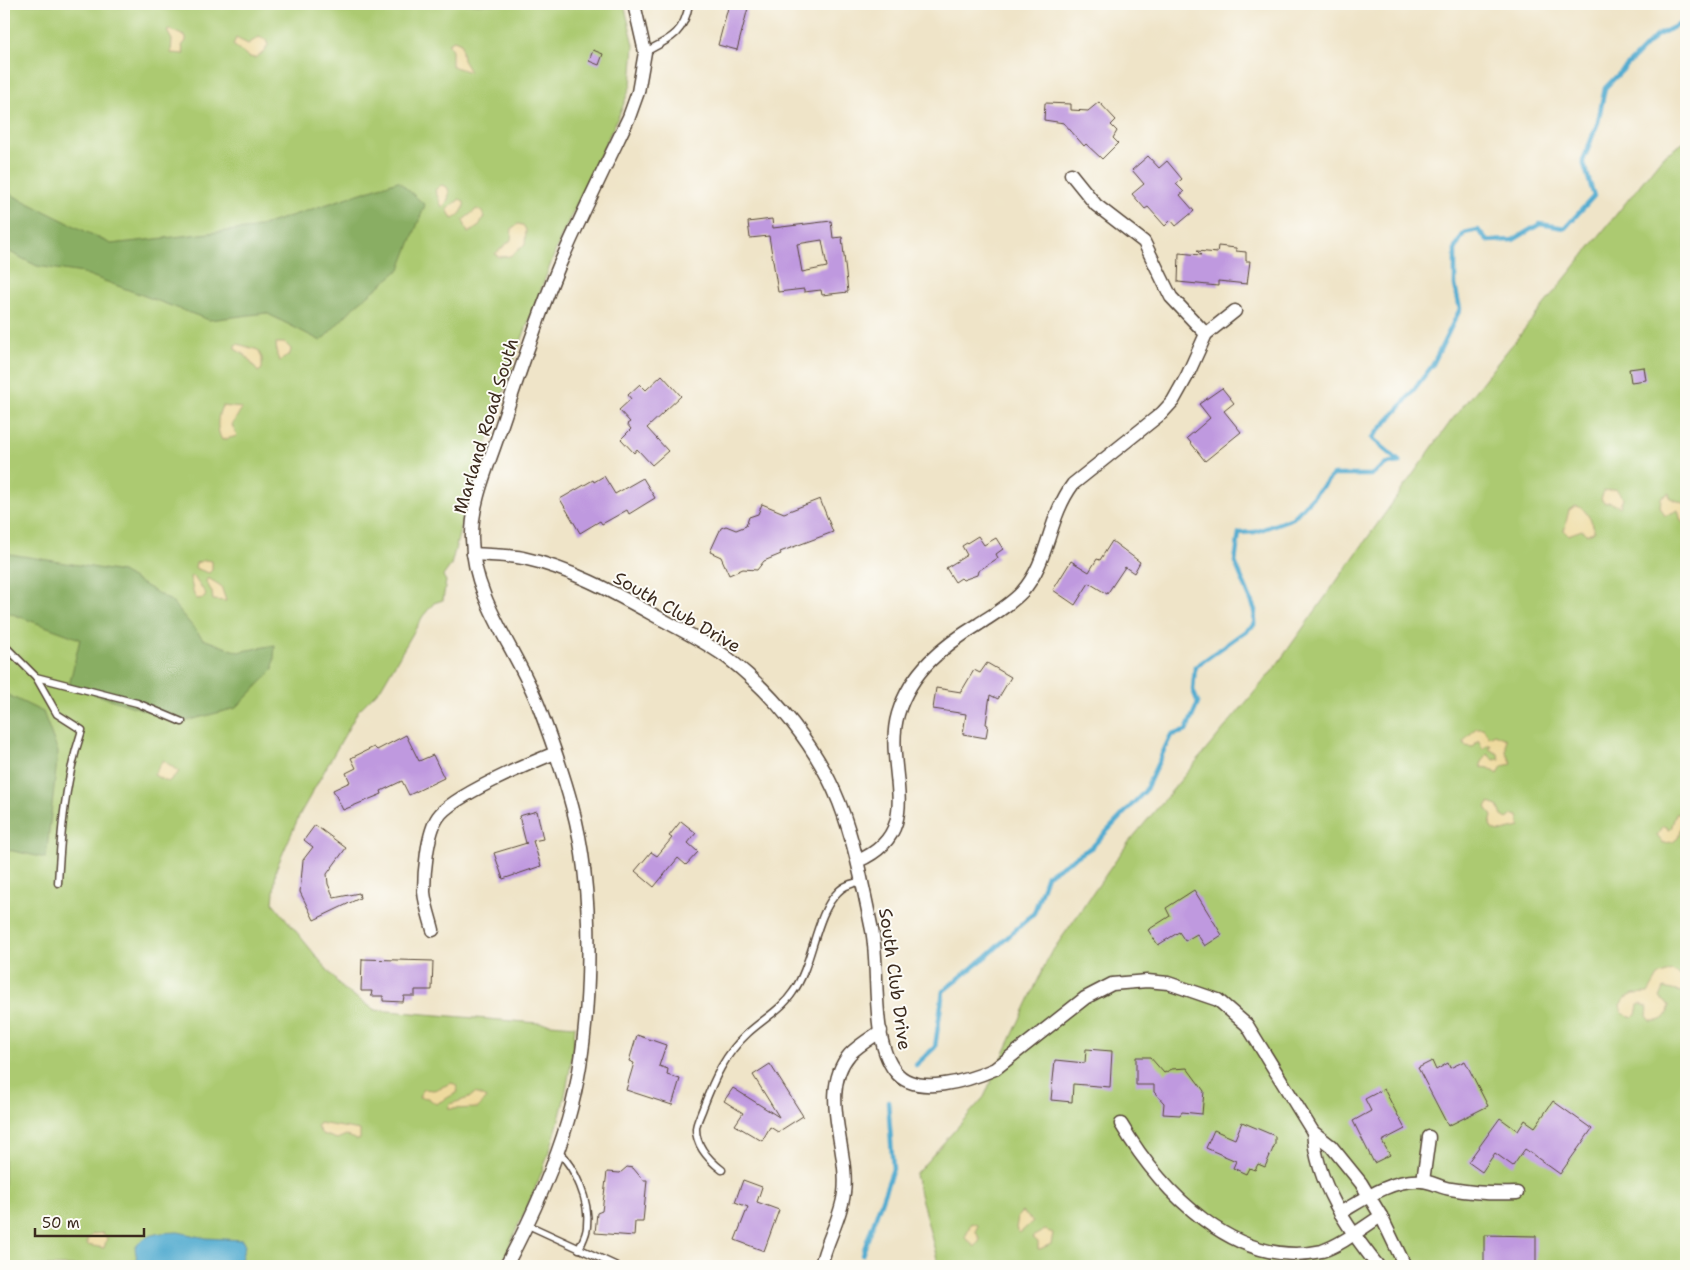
<svg xmlns="http://www.w3.org/2000/svg" width="1690" height="1270" font-family="'Shantell Sans',sans-serif">
<style>
.green{fill:#acca71;stroke:#747a48}
.forest{fill:#89ae63;stroke:#626c40}
.sand{fill:#eeda9e;stroke:#94825e}
.water{fill:#53acd0;stroke:#476b77}
.lines{fill:none;stroke-linecap:round;stroke-linejoin:round}
.stream{stroke:#53acd0;stroke-width:4.5}
.building{fill:#bf99df;fill-rule:evenodd}
.lane-casing{stroke:#564638;stroke-width:9}
.street-casing{stroke:#564638;stroke-width:15}
.lane{stroke:#fff;stroke-width:6}
.street{stroke:#fff;stroke-width:12}
.labels{text-anchor:middle;dominant-baseline:central;stroke-width:4;stroke-linejoin:round;paint-order:stroke}
.street-label{font-size:18px;fill:#3b2a1e;stroke:#fdfcf7}
</style>
<rect width="100%" height="100%" fill="#fdfcf7"/>
<filter id="ink" filterUnits="userSpaceOnUse"><feTurbulence type="fractalNoise" baseFrequency=".02" numOctaves="2"/><feDisplacementMap in="SourceGraphic" scale="10" xChannelSelector="R" yChannelSelector="G"/><feConvolveMatrix kernelMatrix="1 2 1 2 8 2 1 2 1" color-interpolation-filters="sRGB"/></filter>
<filter id="wash" filterUnits="userSpaceOnUse"><feTurbulence type="fractalNoise" baseFrequency=".0096" numOctaves="4" result="noise"/><feDisplacementMap in="SourceGraphic" scale="20" xChannelSelector="R" yChannelSelector="G"/><feGaussianBlur stdDeviation="1.12" result="paint"/><feColorMatrix in="noise" values="0 0 0 0 0 0 0 0 0 0 0 0 0 0 0 0 0 1.4 0 .05"/><feComposite in="paint" operator="in"/></filter>
<g filter="url(#wash)">
<rect width="100%" height="100%" fill="#efe4c8"/>
<!-- green -->
<g class="green">
<path d="M4,4h620l10,41 -3,40 -10,26 -60,126 -44,115 -49,148 -17,65 -8,11 3,5 -3,19 -9,3 -11,13 -42,72 -23,23 -6,11 -52,92 -24,55 -3,34 70,86 32,21 200,16c-6,75 -25,135 -58,202 -6,13 -10,27 -18,38h-495z"/>
<polygon points="1686,141 1686,1266 939,1266 915,1175 984,1097 1049,956 1128,843 1273,670 1451,421 1663,156"/>
</g>
<!-- forest -->
<g class="forest">
<polygon points="398,181 425,205 400,269 355,306 321,341 266,313 209,320 83,273 37,266 4,249 4,191 111,244 254,228"/>
<polygon points="4,553 122,572 171,601 203,639 238,652 275,645 273,670 236,708 182,722 69,686 80,639 4,611"/>
<polygon points="4,693 43,712 58,752 46,858 4,849"/>
</g>
<!-- sand -->
<g class="sand">
<polygon points="171,30 186,37 186,41 182,46 184,54 171,53 172,40 167,31"/>
<polygon points="259,37 266,40 268,45 264,52 255,58 249,57 233,45 236,38 248,44"/>
<polygon points="454,40 461,43 463,60 470,72 452,66 452,50 448,43"/>
<path d="M441,185l6,2c4,6 1,14 -3,20h-2l-7,-17z"/>
<path d="M460,199l4,3c1,7 -5,15 -12,17l-5,-10z"/>
<polygon points="477,209 482,212 484,217 478,227 468,233 463,220"/>
<polygon points="518,224 523,225 526,230 525,245 510,256 499,257 495,254 511,240 512,228"/>
<polygon points="276,343 285,343 291,349 290,354 280,361 277,356"/>
<polygon points="238,344 258,350 262,358 262,369 258,372 246,356 235,349 235,345"/>
<path d="M222,406l20,2 -10,17 5,11 -15,4c-6,-10 -5,-24 0,-34z"/>
<polygon points="1616,489 1623,498 1620,507 1610,502 1604,503 1601,499 1604,491"/>
<polygon points="1669,493 1670,498 1686,504 1686,525 1681,521 1678,510 1665,516 1660,507 1661,498"/>
<path d="M1575,506l7,2c5,5 13,17 12,24l-7,2 -5,-4 -14,5 -4,-4 5,-21z"/>
<polygon points="205,560 212,561 212,570 209,573 195,568 196,563"/>
<polygon points="193,576 206,594 204,598 197,599 194,595 190,577"/>
<polygon points="208,578 221,586 226,601 213,600 212,592 206,581"/>
<polygon points="1476,728 1483,728 1489,737 1495,734 1506,739 1506,752 1512,764 1502,766 1498,774 1489,768 1481,767 1481,764 1487,754 1494,760 1500,759 1498,754 1489,749 1491,745 1487,745 1483,749 1478,740 1473,747 1465,746 1464,741"/>
<polygon points="163,760 179,772 168,782 154,775"/>
<polygon points="1489,803 1498,806 1502,816 1507,819 1513,815 1518,816 1520,827 1498,832 1493,830 1490,825 1492,816 1486,807"/>
<polygon points="1676,813 1681,813 1683,818 1678,838 1673,842 1663,843 1657,836 1662,826 1667,827 1668,830 1671,829"/>
<path d="M1672,971l13,8 1,9 -6,4 -16,-4 -4,10 9,7c0,12 -5,17 -18,16l-4,-5 1,-9 -7,-3 -3,1 -2,10 -4,2 -10,-4 -2,-8 4,-6 10,-5 14,-1 10,-17z"/>
<polygon points="452,1083 456,1085 458,1092 436,1104 428,1098 419,1097 423,1089 434,1090"/>
<polygon points="475,1093 487,1098 478,1108 448,1109 450,1104 469,1098"/>
<polygon points="319,1123 360,1130 360,1139 356,1140 346,1135 337,1139 322,1134 317,1127"/>
<polygon points="1022,1212 1033,1221 1020,1233 1016,1229 1018,1216"/>
<polygon points="971,1223 977,1225 976,1232 980,1240 975,1247 965,1238"/>
<polygon points="1045,1230 1053,1233 1051,1244 1040,1249 1038,1249 1038,1242 1032,1237"/>
<polygon points="103,1233 107,1238 104,1248 87,1245 87,1240 93,1234"/>
</g>
<!-- water -->
<path class="water" d="M178,1232l28,6 36,2 3,6 -6,20h-101l-3,-18c11,-16 26,-15 43,-16z"/>
<g class="lines">
<!-- stream -->
<g class="stream">
<polyline points="916,1065 935,1047 943,991 987,956 1034,913 1047,875 1092,847 1145,791 1171,735 1186,731 1198,703 1193,690 1195,667 1254,625 1255,610 1235,562 1239,533 1255,532 1293,518 1333,475 1371,475 1386,464 1400,462 1372,438 1402,405 1432,366 1460,309 1455,285 1455,248 1464,233 1478,230 1488,241 1513,240 1540,224 1565,228 1594,196 1583,161 1598,122 1605,88 1656,36 1686,21"/>
<polyline points="862,1255 893,1169 888,1101"/>
</g>
</g>
<g id="blocks">
<!-- building -->
<g class="building">
<polygon points="729,4 749,4 737,50 718,45"/>
<polygon points="593,50 603,54 599,65 589,61"/>
<polygon points="1099,102 1116,120 1111,125 1117,131 1113,138 1118,143 1102,159 1086,144 1084,146 1064,123 1044,120 1045,103 1071,104 1071,110 1088,111"/>
<polygon points="1148,156 1159,168 1167,161 1182,179 1176,184 1184,192 1180,195 1194,211 1176,226 1171,220 1165,226 1148,207 1145,209 1132,194 1144,184 1132,170"/>
<path d="M772,219l1,9 58,-7 2,17 9,-1 6,55 -26,3 -1,-5 -17,2v-3l-26,3 -9,-56 -19,2 -2,-16zM822,240l5,27 -25,5 -5,-28z"/>
<polygon points="1218,246 1236,248 1236,251 1246,252 1246,261 1250,261 1247,284 1218,281 1218,286 1178,282 1179,253 1201,255 1197,251 1217,253"/>
<polygon points="1644,367 1646,380 1631,382 1629,369"/>
<polygon points="662,375 681,396 647,428 668,451 652,465 637,449 634,453 621,439 631,429 627,424 630,422 619,410 631,399 628,395 640,384 646,390"/>
<polygon points="1222,388 1234,403 1224,411 1241,432 1205,461 1187,438 1210,418 1199,404"/>
<polygon points="604,476 615,494 643,478 655,498 629,514 627,510 602,524 600,521 580,533 560,499 593,480 594,482"/>
<polygon points="820,499 833,532 780,552 781,554 764,561 757,570 743,569 729,575 721,557 710,552 721,528 726,526 736,530 746,526 749,517 758,514 762,504 784,513"/>
<polygon points="978,536 984,545 996,538 1003,549 996,554 998,558 978,571 977,575 963,580 961,578 955,582 946,568 967,555 962,546"/>
<polygon points="1112,541 1140,562 1134,573 1125,567 1107,594 1089,583 1075,605 1053,590 1071,561 1089,572 1097,559 1100,560"/>
<polygon points="987,663 1011,677 998,699 990,695 986,724 988,725 986,738 963,734 966,714 933,709 936,688 961,692 974,670 980,673"/>
<polygon points="406,735 419,761 433,755 444,778 409,795 402,781 381,791 382,794 343,810 333,790 350,782 346,773 356,768 351,758 374,747 377,750"/>
<polygon points="537,811 543,839 533,841 541,866 503,879 494,853 527,843 526,843 519,816"/>
<polygon points="681,821 696,833 688,843 698,852 686,865 678,858 654,887 635,871 651,852 657,856 672,838 669,836"/>
<polygon points="315,825 346,848 327,874 328,884 334,898 359,893 360,898 314,920 300,892 303,860 313,847 304,840"/>
<polygon points="1194,890 1222,935 1205,946 1197,934 1185,941 1179,932 1158,945 1148,930 1170,916 1166,908"/>
<polygon points="362,959 433,961 432,990 415,990 415,996 404,996 403,1002 383,1001 383,996 371,996 372,991 361,991"/>
<polygon points="637,1035 666,1045 659,1066 668,1069 667,1075 680,1079 672,1105 626,1090 634,1063 629,1061"/>
<polygon points="1086,1049 1112,1051 1110,1087 1073,1084 1072,1102 1051,1100 1055,1060 1085,1063"/>
<polygon points="1136,1057 1150,1057 1164,1073 1172,1069 1187,1068 1204,1091 1202,1114 1182,1112 1180,1115 1163,1114 1164,1103 1154,1092 1154,1085 1136,1085"/>
<polygon points="1432,1061 1436,1070 1448,1063 1450,1068 1465,1061 1488,1106 1448,1126 1418,1068"/>
<polygon points="770,1064 803,1116 778,1132 770,1127 762,1141 735,1125 743,1113 724,1101 733,1088 779,1117 753,1075"/>
<polygon points="1384,1089 1405,1129 1382,1141 1390,1155 1374,1163 1353,1121 1371,1111 1365,1099"/>
<polygon points="1553,1101 1592,1129 1560,1174 1525,1149 1513,1166 1495,1153 1482,1172 1468,1162 1500,1118 1518,1131 1525,1120 1535,1127"/>
<polygon points="1242,1122 1275,1136 1275,1144 1265,1167 1258,1164 1255,1170 1249,1168 1246,1174 1233,1168 1236,1161 1206,1148 1214,1130 1235,1139"/>
<polygon points="627,1167 633,1168 643,1180 647,1180 643,1222 635,1222 634,1236 595,1233 597,1213 602,1211 607,1172 620,1173"/>
<polygon points="743,1180 762,1187 757,1202 779,1210 764,1251 735,1240 748,1207 735,1202"/>
<polygon points="1484,1235 1536,1236 1536,1266 1484,1266"/>
</g>
</g>
</g>
<g filter="url(#ink)">
<use href="#blocks" fill-opacity="0" stroke="#564638" stroke-width="1"/>
<g class="lines">
<defs>
<g id="lane">
<path d="M645,52c25,-13 39,-18 44,-48"/>
<polyline points="4,645 36,677 137,703 182,722"/>
<path d="M36,677l21,37 25,16c-17,50 -21,101 -24,153"/>
<path d="M558,1151c17,17 32,50 29,75 0,8 -5,16 -8,23"/>
<path d="M722,1170c-13,-10 -26,-23 -26,-41 0,-6 5,-15 7,-21 11,-29 22,-54 45,-75 14,-13 34,-24 45,-41 20,-27 22,-78 45,-100 6,-7 16,-9 24,-11"/>
<polyline points="528,1225 617,1266"/>
</g>
<g id="street">
<polyline points="1071,174 1096,205 1144,242 1171,297 1206,334"/>
<path d="M473,554c16,1 34,1 50,4 46,10 88,33 129,56 25,14 53,27 77,45 46,36 88,88 110,143 16,41 24,85 33,128 8,39 -2,109 23,141 20,27 75,9 100,-2l90,-71 27,-14 35,-3 21,2 50,17 29,25 66,107 18,14 30,37 20,33 24,50"/>
<path d="M858,861c71,-31 24,-93 40,-147 13,-43 45,-68 81,-90 15,-10 31,-19 43,-32 28,-32 25,-73 51,-108l89,-71 11,-12 14,-25 19,-42 29,-23"/>
<path d="M433,930c-3,-12 -8,-26 -9,-38 0,-19 3,-59 14,-75 14,-21 92,-54 117,-64"/>
<path d="M1121,1124c39,66 114,146 201,127 21,-7 40,-23 59,-35"/>
<path d="M1313,1132c4,52 33,94 65,134"/>
<polyline points="1423,1181 1429,1137"/>
<path d="M1340,1213c24,-14 52,-34 81,-32 10,0 20,7 30,8 22,4 44,5 66,4"/>
<path d="M506,1266c25,-47 47,-95 62,-146 25,-87 28,-227 4,-314 -9,-34 -21,-67 -33,-99 -21,-56 -66,-107 -67,-168 -1,-37 16,-72 27,-106 19,-56 37,-112 60,-167 22,-50 46,-99 70,-149l9,-25 7,-40 -11,-48"/>
<path d="M821,1266c5,-25 20,-47 23,-73 6,-43 -27,-101 6,-139 9,-9 21,-16 31,-23"/>
</g>
</defs>
<!-- lane casing -->
<use href="#lane" class="lane-casing"/>
<!-- street casing -->
<use href="#street" class="street-casing"/>
<!-- lane -->
<use href="#lane" class="lane"/>
<!-- street -->
<use href="#street" class="street"/>
</g>
</g>
<g class="labels">
<!-- street labels -->
<g class="street-label">
<text transform="translate(486 426) rotate(-73)">Marland Road South</text>
<text transform="translate(677 612) rotate(30)">South Club Drive</text>
<text transform="translate(895 979) rotate(82)">South Club Drive</text>
</g>
</g>
<!-- margin -->
<rect width="1690" height="1270" fill="none" stroke="#fdfcf7" stroke-width="20"/>
<!-- scale -->
<path d="M35 1228v8h109v-8" fill="none" stroke="#3b2a1e" stroke-width="2.5"/>
<text x="42" y="1228" font-size="15" fill="#3b2a1e" stroke="#fdfcf7" stroke-width="4" paint-order="stroke">50 m</text>
</svg>
